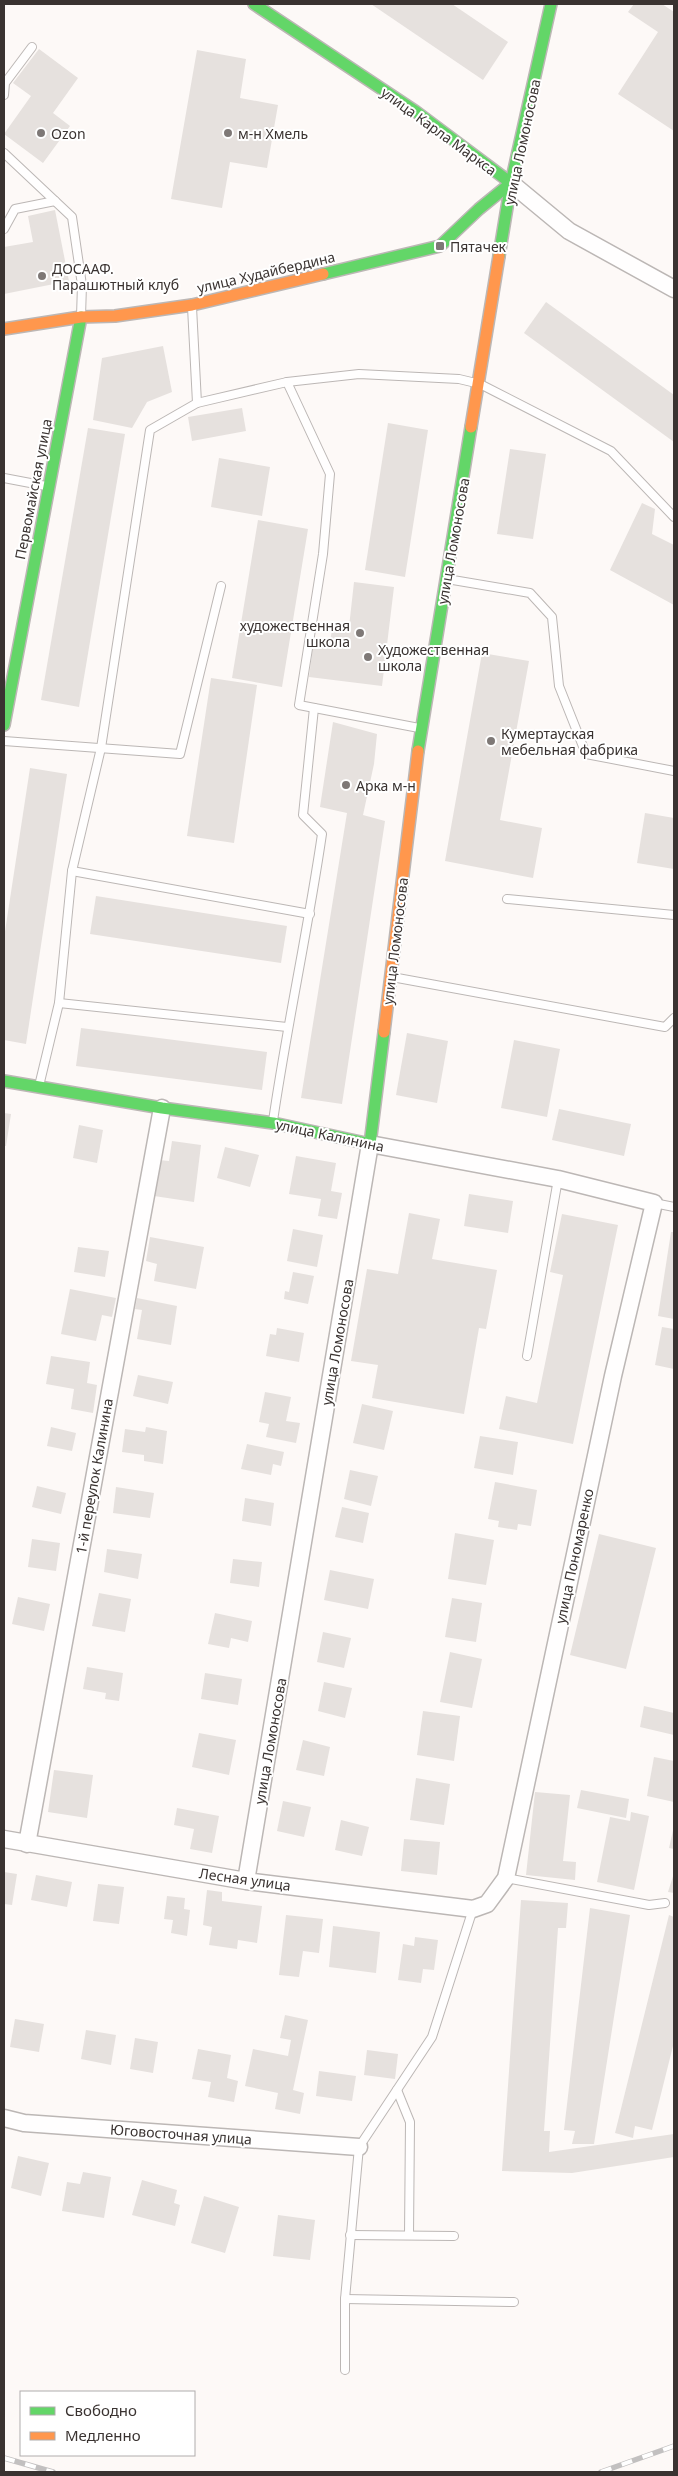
<svg xmlns="http://www.w3.org/2000/svg" width="678" height="2476" font-family="'Noto Sans',sans-serif">
<style>
.building{fill:#e6e1de}
.lines{fill:none;stroke-linecap:round;stroke-linejoin:round}
.lane-casing{stroke:#bcb7b5;stroke-width:10}
.street-casing{stroke:#bcb7b5;stroke-width:19}
.fast-casing{stroke:#bcb7b5;stroke-width:14}
.slow-casing{stroke:#bcb7b5;stroke-width:14}
.lane{stroke:#fffefe;stroke-width:8}
.street{stroke:#fffefe;stroke-width:16}
.fast{stroke:#63d668;stroke-width:11}
.slow{stroke:#ff974d;stroke-width:11}
.rail-casing{stroke:#c2c0c0;stroke-width:5.5}
.rail{stroke:#fff;stroke-width:4;stroke-dasharray:11;stroke-linecap:butt}
.poi-dot{fill:#7e7876;stroke:#fff;stroke-width:2}
.labels{text-anchor:middle;dominant-baseline:central;stroke-width:4;stroke-linejoin:round;paint-order:stroke}
.street-label{font-size:14px;fill:#3a3331;stroke:#fff}
.poi-label{font-size:14px;fill:#3a3331;stroke:#fff;text-anchor:start}
</style>
<rect width="100%" height="100%" fill="#fdf9f7"/>
<!-- building -->
<g class="building">
<polygon points="371,4 452,4 508,42 483,80"/>
<polygon points="634,4 662,4 674,12 674,131 618,94 658,32 628,12"/>
<polygon points="39,49 78,78 53,113 70,126 43,163 4,134 31,96 13,83"/>
<polygon points="197,50 246,59 240,98 278,105 267,168 230,162 222,208 171,199"/>
<polygon points="55,210 69,281 4,294 4,247 33,242 28,216"/>
<polygon points="546,302 674,395 674,442 524,333"/>
<polygon points="163,346 172,392 147,402 132,428 93,420 102,358"/>
<polygon points="242,408 246,431 192,441 188,417"/>
<polygon points="388,423 428,430 405,577 365,570"/>
<polygon points="88,428 125,434 79,707 41,700"/>
<polygon points="510,449 546,454 533,539 497,534"/>
<polygon points="219,458 270,467 262,516 211,507"/>
<polygon points="642,503 655,509 652,534 674,545 674,605 610,570"/>
<polygon points="258,520 308,529 282,687 232,678"/>
<polygon points="354,582 394,587 382,686 309,677 314,639 330,641 333,625 349,627"/>
<polygon points="482,653 529,661 500,820 542,828 533,878 445,861"/>
<polygon points="211,678 257,685 234,843 187,836"/>
<polygon points="333,722 377,734 374,764 363,815 385,821 342,1104 301,1098 347,813 320,807"/>
<polygon points="30,768 67,774 26,1044 4,1040 4,938"/>
<polygon points="645,813 674,818 674,869 637,863"/>
<polygon points="96,896 287,926 281,963 90,934"/>
<polygon points="81,1028 267,1052 262,1090 76,1066"/>
<polygon points="407,1033 448,1041 437,1103 396,1095"/>
<polygon points="514,1040 560,1049 547,1117 501,1108"/>
<polygon points="559,1109 631,1124 624,1156 552,1140"/>
<polygon points="4,1113 11,1114 6,1146 4,1146"/>
<polygon points="79,1125 103,1130 97,1163 73,1158"/>
<polygon points="172,1141 201,1145 194,1202 154,1196 159,1160 169,1161"/>
<polygon points="225,1147 259,1155 250,1187 217,1178"/>
<polygon points="296,1156 336,1163 331,1191 342,1193 337,1219 318,1216 321,1199 289,1194"/>
<polygon points="469,1194 513,1201 508,1233 464,1226"/>
<polygon points="409,1213 440,1219 432,1259 497,1270 486,1329 479,1328 464,1414 372,1398 378,1365 351,1361 367,1269 398,1274"/>
<polygon points="562,1214 618,1225 573,1444 499,1429 506,1396 537,1403 563,1275 550,1272"/>
<polygon points="293,1229 323,1235 317,1267 287,1261"/>
<polygon points="671,1232 674,1232 674,1319 658,1316"/>
<polygon points="150,1237 204,1247 196,1289 154,1281 157,1264 146,1261"/>
<polygon points="78,1247 109,1251 105,1277 74,1272"/>
<polygon points="293,1272 314,1276 308,1304 284,1299 285,1291 289,1292"/>
<polygon points="70,1289 116,1298 112,1317 102,1315 96,1341 61,1334"/>
<polygon points="137,1298 177,1306 171,1345 137,1339 142,1310 135,1309"/>
<polygon points="662,1327 674,1329 674,1369 655,1365"/>
<polygon points="277,1328 304,1333 299,1362 266,1356 270,1334 276,1335"/>
<polygon points="51,1356 90,1362 87,1383 97,1385 93,1413 71,1409 74,1389 46,1384"/>
<polygon points="138,1375 173,1382 168,1404 133,1396"/>
<polygon points="265,1392 291,1397 286,1421 300,1423 296,1443 266,1437 269,1424 259,1422"/>
<polygon points="362,1404 393,1411 384,1450 353,1443"/>
<polygon points="51,1427 76,1433 72,1451 47,1446"/>
<polygon points="146,1427 167,1431 163,1464 144,1461 144,1455 122,1452 125,1429 145,1432"/>
<polygon points="480,1436 518,1442 513,1475 474,1468"/>
<polygon points="247,1444 284,1452 281,1466 273,1464 271,1475 241,1469"/>
<polygon points="350,1470 378,1476 371,1506 344,1499"/>
<polygon points="495,1482 537,1490 531,1526 518,1524 517,1530 498,1527 499,1521 488,1519"/>
<polygon points="37,1486 66,1493 61,1514 32,1507"/>
<polygon points="116,1487 154,1493 150,1518 113,1513"/>
<polygon points="245,1498 274,1503 271,1526 242,1521"/>
<polygon points="342,1507 369,1513 363,1543 335,1537"/>
<polygon points="455,1533 494,1540 486,1585 448,1579"/>
<polygon points="599,1534 656,1548 626,1669 570,1655"/>
<polygon points="32,1539 60,1543 56,1571 28,1567"/>
<polygon points="107,1549 142,1554 138,1579 104,1572"/>
<polygon points="233,1559 262,1562 259,1587 230,1583"/>
<polygon points="330,1570 374,1579 368,1609 324,1600"/>
<polygon points="99,1593 131,1599 125,1632 92,1626"/>
<polygon points="18,1597 50,1604 44,1631 12,1624"/>
<polygon points="452,1598 482,1603 476,1642 445,1637"/>
<polygon points="215,1613 252,1621 248,1642 231,1638 229,1648 208,1644"/>
<polygon points="323,1632 351,1638 344,1668 317,1662"/>
<polygon points="450,1652 482,1659 472,1708 440,1702"/>
<polygon points="87,1667 123,1673 119,1701 105,1699 106,1693 83,1689"/>
<polygon points="205,1673 242,1679 238,1705 201,1699"/>
<polygon points="324,1682 352,1688 345,1718 318,1711"/>
<polygon points="644,1706 674,1713 674,1735 640,1727"/>
<polygon points="423,1711 460,1716 454,1761 417,1755"/>
<polygon points="199,1733 236,1740 229,1775 192,1767"/>
<polygon points="303,1740 330,1747 324,1776 296,1770"/>
<polygon points="654,1757 674,1761 674,1802 647,1796"/>
<polygon points="54,1770 93,1775 87,1818 48,1812"/>
<polygon points="416,1778 450,1784 444,1825 410,1820"/>
<polygon points="581,1790 629,1799 626,1818 577,1808"/>
<polygon points="535,1792 570,1795 563,1861 576,1862 575,1880 526,1875"/>
<polygon points="283,1801 311,1807 304,1837 277,1831"/>
<polygon points="177,1808 219,1816 212,1853 190,1849 194,1829 174,1825"/>
<polygon points="631,1812 649,1816 634,1890 597,1882 610,1817 630,1821"/>
<polygon points="341,1820 369,1827 362,1856 335,1850"/>
<polygon points="674,1826 674,1849 669,1848"/>
<polygon points="404,1839 440,1842 437,1875 401,1871"/>
<polygon points="4,1872 17,1874 12,1905 4,1904"/>
<polygon points="674,1873 674,1893 668,1892"/>
<polygon points="36,1875 72,1882 67,1907 31,1900"/>
<polygon points="98,1884 124,1887 119,1924 93,1921"/>
<polygon points="207,1890 222,1892 222,1901 262,1906 257,1943 238,1940 237,1949 209,1945 212,1927 203,1925"/>
<polygon points="167,1896 185,1898 184,1909 190,1910 187,1936 171,1933 173,1920 164,1919"/>
<polygon points="521,1900 568,1903 566,1928 558,1928 544,2131 550,2131 549,2152 674,2134 674,2157 572,2173 502,2171"/>
<polygon points="590,1908 630,1915 594,2144 572,2144 575,2131 564,2130"/>
<polygon points="286,1915 323,1919 319,1953 303,1951 299,1977 279,1975"/>
<polygon points="669,1915 674,1917 674,2042 652,2130 635,2126 633,2138 615,2133"/>
<polygon points="333,1926 380,1932 376,1973 329,1967"/>
<polygon points="415,1937 438,1940 434,1970 423,1969 421,1983 398,1980 403,1944 414,1946"/>
<polygon points="285,2015 308,2020 293,2090 304,2093 300,2114 275,2109 278,2093 245,2086 253,2049 288,2056 291,2040 280,2038"/>
<polygon points="15,2019 44,2024 39,2052 10,2047"/>
<polygon points="86,2030 116,2035 111,2065 81,2059"/>
<polygon points="135,2038 158,2042 153,2073 130,2069"/>
<polygon points="198,2049 231,2055 227,2078 238,2081 234,2102 208,2097 211,2082 192,2079"/>
<polygon points="367,2050 398,2054 395,2079 364,2075"/>
<polygon points="319,2071 356,2076 352,2101 316,2096"/>
<polygon points="18,2156 49,2163 41,2196 11,2188"/>
<polygon points="83,2172 111,2177 104,2218 62,2211 67,2182 80,2184"/>
<polygon points="142,2180 177,2190 174,2203 180,2205 175,2226 132,2215"/>
<polygon points="204,2196 239,2207 225,2253 191,2243"/>
<polygon points="278,2215 315,2220 310,2260 273,2256"/>
</g>
<g class="lines">
<defs>
<g id="lane">
<polyline points="4,95 5,83 32,47"/>
<polyline points="4,153 72,217 82,285 81,316"/>
<polyline points="4,229 15,209 55,201"/>
<polyline points="287,382 359,374 459,379 480,384 611,451 674,517"/>
<polyline points="197,403 287,382 330,474 323,554 299,705 419,728"/>
<polyline points="4,478 46,486"/>
<polyline points="447,579 530,593 552,617 559,686 586,754 674,771"/>
<polyline points="4,741 180,754 221,586"/>
<polyline points="72,871 310,914"/>
<polyline points="507,899 674,915"/>
<polyline points="392,977 665,1027 674,1018"/>
<polyline points="59,1003 287,1027"/>
<polyline points="39,1086 59,1003 72,871 101,748 150,430 197,403 192,307"/>
<path d="M273,1121c14,-96 35,-191 49,-287l-19,-19 11,-107"/>
<polyline points="654,1203 674,1207"/>
<polyline points="527,1356 558,1179"/>
<polyline points="506,1878 649,1905 665,1903"/>
<polyline points="397,2090 410,2122 409,2235"/>
<polyline points="350,2235 454,2236"/>
<polyline points="345,2299 514,2302"/>
<polyline points="345,2370 345,2299 359,2147 432,2037 473,1909"/>
</g>
<g id="street">
<polyline points="511,183 569,231 674,289"/>
<polyline points="4,1839 246,1881 473,1909 487,1904 506,1878 613,1376 654,1203 558,1179 370,1144 246,1881"/>
<polyline points="27,1844 162,1108"/>
<polyline points="4,2118 24,2123 359,2147"/>
</g>
<g id="fast">
<polyline points="254,4 415,111 511,183"/>
<polyline points="499,256 511,183 551,4"/>
<polyline points="323,274 440,246 479,209 511,183"/>
<polyline points="4,725 81,317"/>
<polyline points="418,751 471,427"/>
<polyline points="4,1081 162,1108 273,1123 370,1144 384,1032"/>
</g>
<g id="slow">
<polyline points="4,329 81,317 115,316 192,305 323,274"/>
<polyline points="471,427 499,256"/>
<polyline points="384,1032 418,751"/>
</g>
</defs>
<!-- lane casing -->
<use href="#lane" class="lane-casing"/>
<!-- street casing -->
<use href="#street" class="street-casing"/>
<!-- fast casing -->
<use href="#fast" class="fast-casing"/>
<!-- slow casing -->
<use href="#slow" class="slow-casing"/>
<!-- lane -->
<use href="#lane" class="lane"/>
<!-- street -->
<use href="#street" class="street"/>
<!-- fast -->
<use href="#fast" class="fast"/>
<!-- slow -->
<use href="#slow" class="slow"/>
<defs>
<g id="rail">
<polyline points="4,2458 53,2472"/>
<polyline points="601,2472 674,2446"/>
</g>
</defs>
<!-- rail casing -->
<use href="#rail" class="rail-casing"/>
<!-- rail -->
<use href="#rail" class="rail"/>
</g>
<!-- markers -->
<g class="poi-dot">
<circle cx="41" cy="133" r="5"/>
<circle cx="228" cy="133" r="5"/>
<rect x="435" y="241" width="10" height="10" rx="2.5"/>
<circle cx="42" cy="276" r="5"/>
<circle cx="360" cy="633" r="5"/>
<circle cx="368" cy="657" r="5"/>
<circle cx="491" cy="741" r="5"/>
<circle cx="346" cy="785" r="5"/>
</g>
<g class="labels">
<!-- street labels -->
<g class="street-label">
<text transform="translate(439 131) rotate(36)">улица Карла Маркса</text>
<text transform="translate(522 142) rotate(-78)">улица Ломоносова</text>
<text transform="translate(266 272) rotate(-13)">улица Худайбердина</text>
<text transform="translate(33 489) rotate(-79)">Первомайская улица</text>
<text transform="translate(453 541) rotate(-80)">улица Ломоносова</text>
<text transform="translate(395 941) rotate(-83)">улица Ломоносова</text>
<text transform="translate(330 1135) rotate(12)">улица Калинина</text>
<text transform="translate(337 1342) rotate(-80)">улица Ломоносова</text>
<text transform="translate(94 1476) rotate(-80)">1-й переулок Калинина</text>
<text transform="translate(574 1556) rotate(-78)">улица Пономаренко</text>
<text transform="translate(270 1741) rotate(-80)">улица Ломоносова</text>
<text transform="translate(245 1879) rotate(8)">Лесная улица</text>
<text transform="translate(181 2134) rotate(4)">Юговосточная улица</text>
</g>
<!-- poi labels -->
<g class="poi-label">
<text x="51" y="133">Ozon</text>
<text x="238" y="133">м-н Хмель</text>
<text x="450" y="246">Пятачек</text>
<text x="52" y="268">ДОСААФ.<tspan x="52" dy="16">Парашютный клуб</tspan></text>
<text x="350" y="625" text-anchor="end">художественная<tspan x="350" dy="16">школа</tspan></text>
<text x="378" y="649">Художественная<tspan x="378" dy="16">школа</tspan></text>
<text x="501" y="733">Кумертауская<tspan x="501" dy="16">мебельная фабрика</tspan></text>
<text x="356" y="785">Арка м-н</text>
</g>
</g>
<!-- border -->
<rect width="678" height="2476" fill="none" stroke="#3a3331" stroke-width="10"/>
<!-- legend -->
<rect x="20" y="2391" width="175" height="65" fill="#ffffff" stroke="#b0adad"/>
<rect x="30" y="2407" width="25" height="8" fill="#63d668" stroke="#b0adad"/>
<text x="65" y="2416" font-size="15" fill="#3a3331">Свободно</text>
<rect x="30" y="2432" width="25" height="8" fill="#ff974d" stroke="#b0adad"/>
<text x="65" y="2441" font-size="15" fill="#3a3331">Медленно</text>
</svg>
